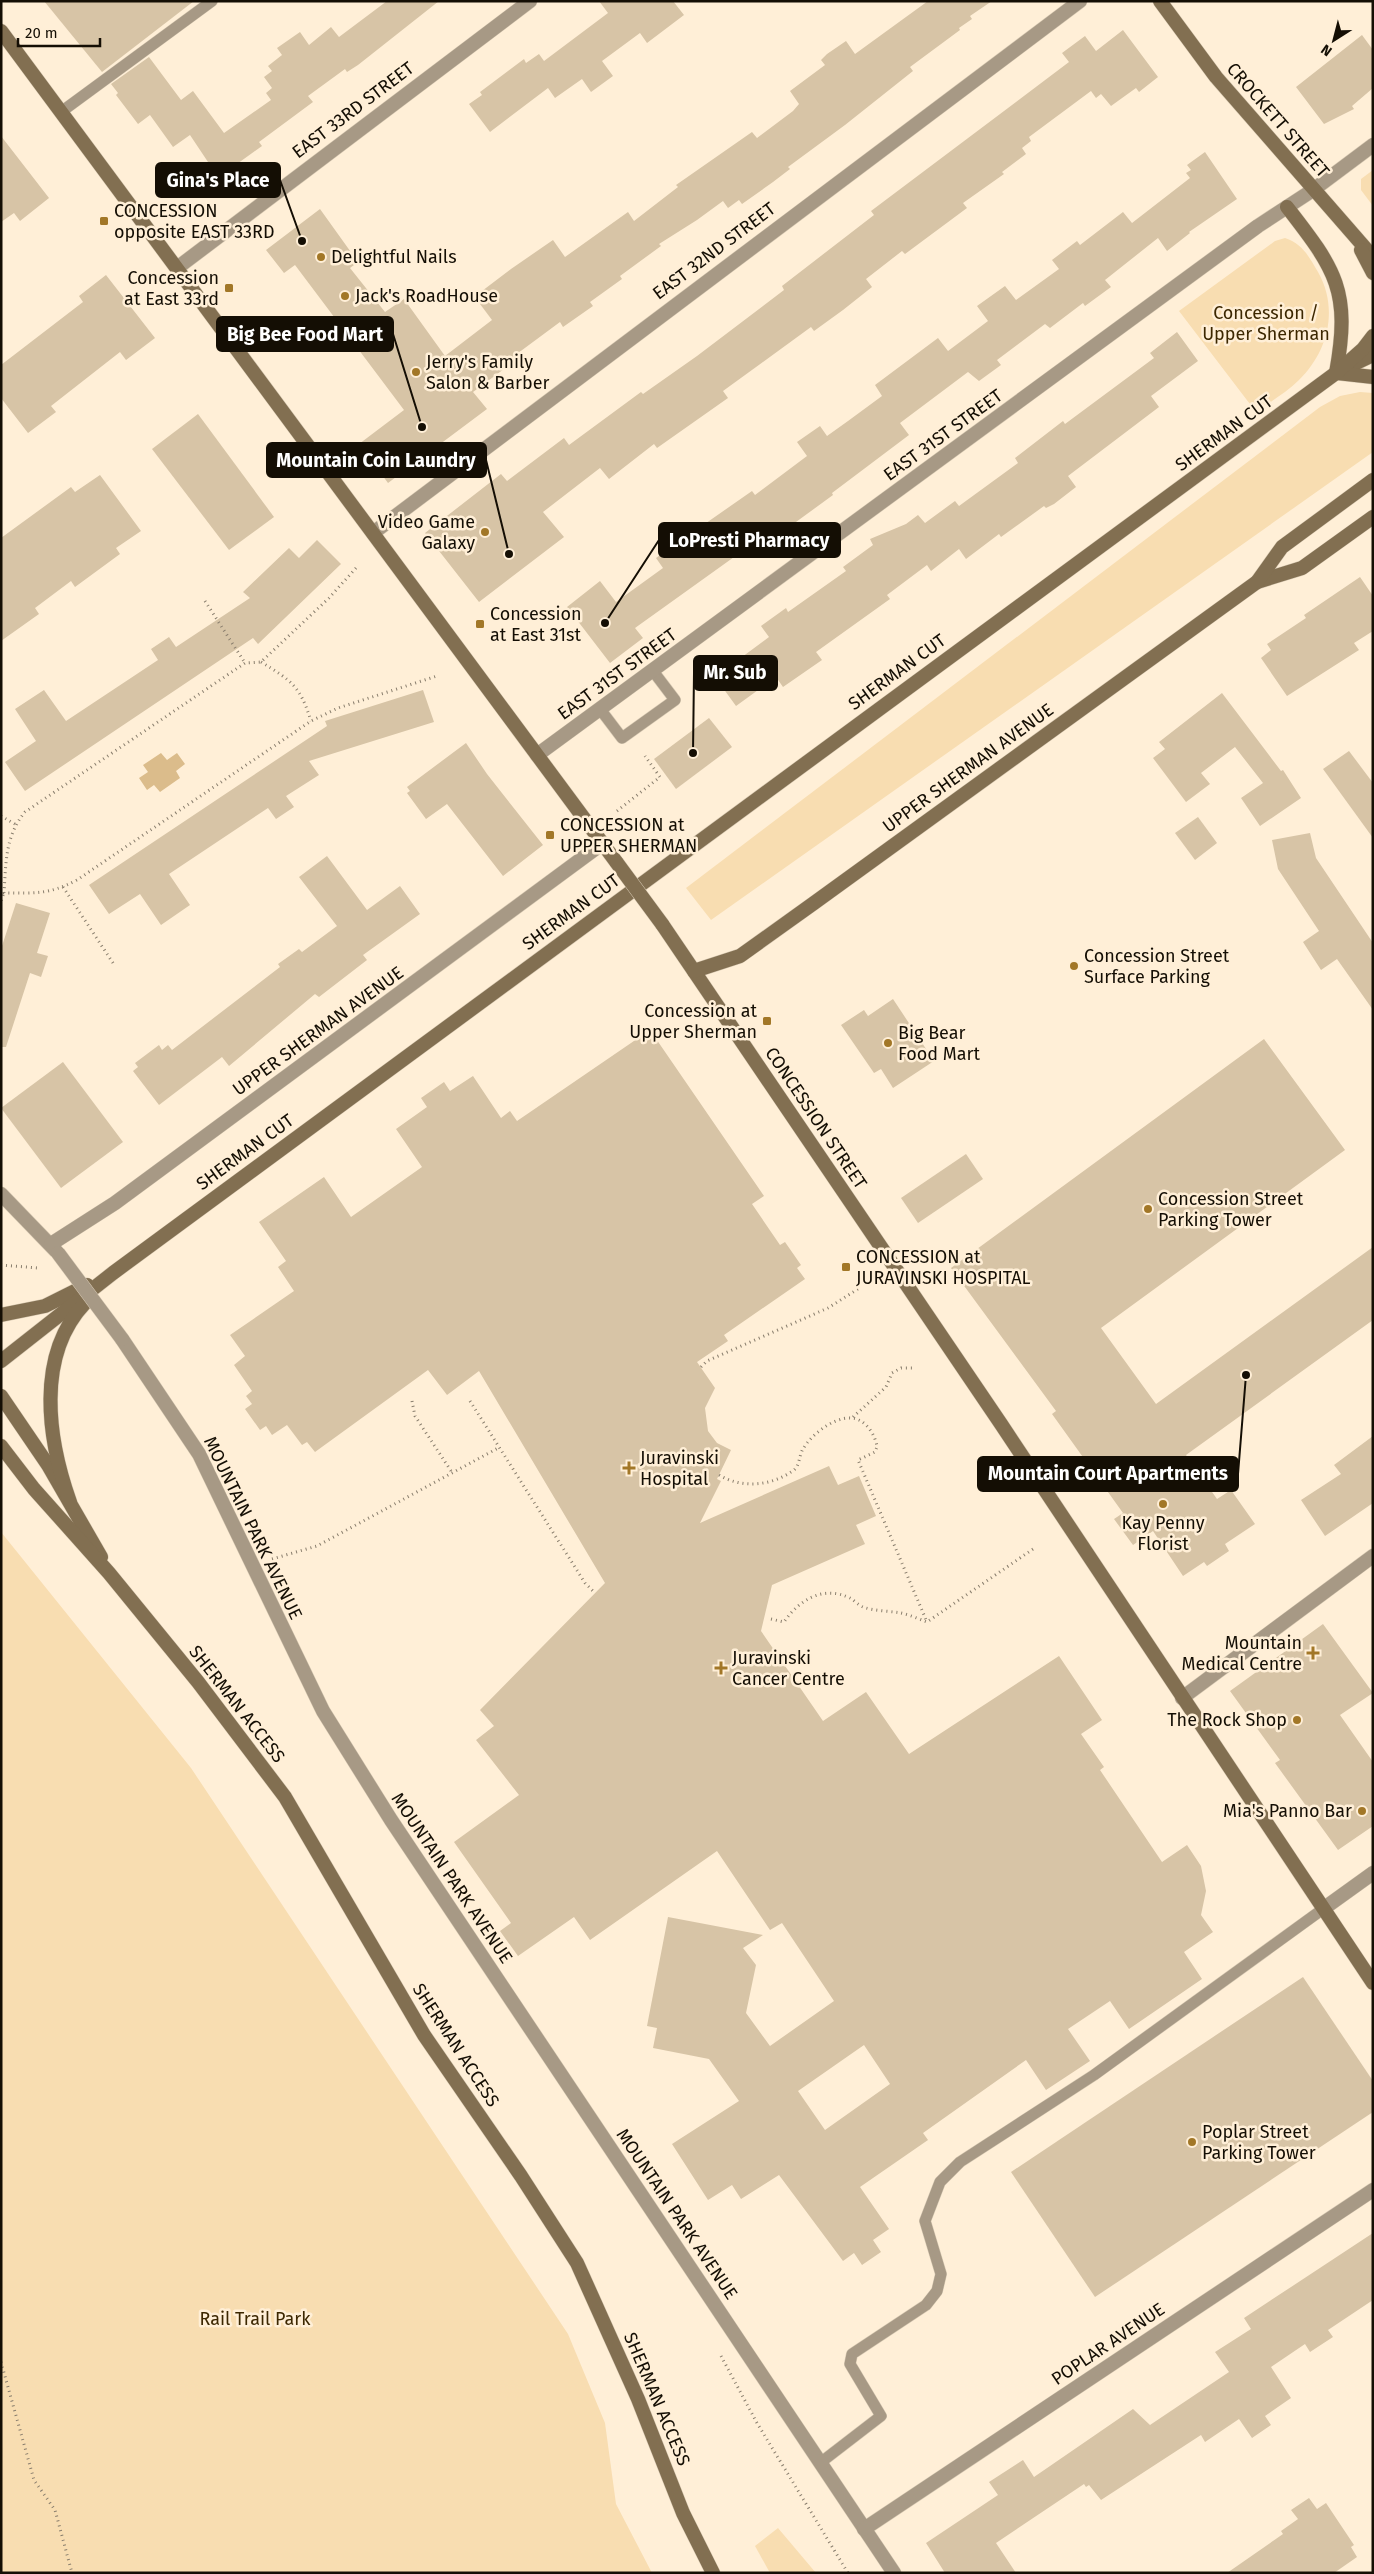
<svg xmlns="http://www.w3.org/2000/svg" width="1374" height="2574" font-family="'Fira Sans',sans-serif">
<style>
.green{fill:#f8ddb1}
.water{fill:#dbbc8b}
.building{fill:#d7c4a6;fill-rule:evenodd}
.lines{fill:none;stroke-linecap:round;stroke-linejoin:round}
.service-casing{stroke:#d9cbb5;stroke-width:12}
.minor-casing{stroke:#d9cbb5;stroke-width:15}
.secondary-casing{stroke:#d9cbb5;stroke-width:15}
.path{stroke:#897e6d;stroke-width:3;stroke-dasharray:1 4;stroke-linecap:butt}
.service{stroke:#a79985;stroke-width:11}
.minor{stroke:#a79985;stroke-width:14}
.secondary{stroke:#826f51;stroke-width:14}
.minor-bridge-casing{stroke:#d9cbb5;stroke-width:15;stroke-linecap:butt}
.secondary-bridge-casing{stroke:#d9cbb5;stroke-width:15;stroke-linecap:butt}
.minor-bridge{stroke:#a79985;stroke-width:14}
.secondary-bridge{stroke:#826f51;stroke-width:14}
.poi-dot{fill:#a27727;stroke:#ffefd7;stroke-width:2}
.labels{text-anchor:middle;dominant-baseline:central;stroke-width:5;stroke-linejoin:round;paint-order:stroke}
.street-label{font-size:18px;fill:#140e04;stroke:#ffefd7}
.poi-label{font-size:18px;fill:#140e04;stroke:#ffefd7;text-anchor:start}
.park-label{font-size:18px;fill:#3c2700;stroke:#ffefd7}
.leader{fill:none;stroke:#140e04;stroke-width:2}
.callout-dot{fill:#140e04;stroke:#ffefd7;stroke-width:2}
.callout{fill:#140e04;stroke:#140e04;stroke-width:2}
.callout-label{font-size:19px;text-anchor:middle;font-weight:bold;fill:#fff}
</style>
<rect width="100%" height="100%" fill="#ffefd7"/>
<!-- green -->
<g class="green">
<polygon points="1373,170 1373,206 1361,190 1361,179"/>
<path d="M1285,238c18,6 24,19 33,34 21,37 10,80 -19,108 -12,12 -29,22 -43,32l-77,-101 96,-70z"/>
<polygon points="1360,392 1373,393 1373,452 711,920 686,888 1320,407 1340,396"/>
<polygon points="1,1532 191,1768 568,2334 605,2423 616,2504 652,2573 1,2573"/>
<polygon points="778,2528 816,2573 770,2573 755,2546"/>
</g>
<!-- water -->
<polygon class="water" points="161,753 167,760 177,753 185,764 176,771 180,778 160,792 154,785 147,790 139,778 148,772 143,765"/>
<!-- building -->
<g class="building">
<polygon points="44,1 194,1 102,72"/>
<polygon points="387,1 439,1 358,65 347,72 345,69 308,96 313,102 259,142 262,146 223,174 215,162 210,165 190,135 173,147 150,115 138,124 116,95 118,93 111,84 149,57 181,100 193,91 224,133 271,100 266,93 272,88 264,77 272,71 268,66 282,55 277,48 300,32 309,45 331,27 339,37"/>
<polygon points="599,1 673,1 684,15 647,43 640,33 602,61 613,76 591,92 582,79 555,98 548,88 490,132 469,104 482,95 480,92 524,59 526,63 539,54 544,61 608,13"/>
<polygon points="928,1 992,1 970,16 972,19 959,28 960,30 910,67 913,71 845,125 788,167 790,169 773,182 742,204 739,200 728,208 723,201 697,220 659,244 661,246 620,276 622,279 590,302 593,306 563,327 560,322 502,365 504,369 473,392 487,409 388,483 359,444 404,410 295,265 284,273 266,250 320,209 358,262 350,268 385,312 404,299 445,356 492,320 477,300 485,294 482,291 511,269 553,240 565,257 628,212 634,221 678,187 676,185 752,132 757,138 793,111 799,104 790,91 825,65 821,60 827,54 846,41 855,54"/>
<polygon points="1123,30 1158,77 1139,92 1136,88 1111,106 1101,94 1096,98 1091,91 1029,137 1031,141 1022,148 1026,154 1002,172 1004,174 963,203 967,208 905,254 902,251 866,279 872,287 843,310 814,331 811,327 723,391 728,398 657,448 654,444 609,479 600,468 543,512 564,537 479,602 425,533 501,474 507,481 564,438 569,445 641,392 643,394 697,356 784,290 782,286 874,215 871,211 1069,62 1062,53 1085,36 1096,51"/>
<polygon points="1362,35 1373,50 1373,88 1352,106 1354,109 1324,124 1296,87"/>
<polygon points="1,136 49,198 20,221 14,213 1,222"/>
<polygon points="1205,152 1237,199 1189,232 1190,233 1167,251 1158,238 1105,280 1111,287 1085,306 1083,303 1050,328 1045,324 997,360 1001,365 979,381 968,372 900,423 909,435 832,493 833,495 759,549 755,542 635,628 643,638 610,663 567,607 600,581 616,602 663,568 656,558 752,491 755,495 807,456 797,442 820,426 827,436 848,421 882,396 875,385 938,338 948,351 988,321 977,306 1005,286 1016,300 1059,269 1052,260 1077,241 1080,245 1123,212 1132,223 1190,178 1186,173 1191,170 1187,165"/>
<polygon points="106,275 155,338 126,360 120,352 51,406 56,412 28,433 1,398 1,365 83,302 79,296"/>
<polygon points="1177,332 1198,361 1151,396 1159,407 1068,476 1076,487 1054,504 1046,508 1044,506 1001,537 999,534 966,559 959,549 931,571 927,565 887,595 890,599 816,652 822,660 783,687 776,677 736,706 715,677 769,637 761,626 786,608 788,612 846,571 843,567 873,545 870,539 906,524 918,515 925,523 955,501 959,506 1018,463 1015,458 1063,421 1065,424 1154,358 1150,353"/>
<polygon points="198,414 274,517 229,550 152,449"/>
<polygon points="100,475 141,531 116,548 120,554 75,587 71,581 35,608 39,614 1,641 1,538 71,487 75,492"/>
<polygon points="317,540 341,564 258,644 253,638 25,791 5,762 36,741 15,709 44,690 66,721 158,660 151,649 169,637 176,647 250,598 243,592 289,548 299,558"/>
<polygon points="1360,577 1373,596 1373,631 1354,643 1359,650 1287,696 1261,658 1271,650 1267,644 1306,618 1304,615"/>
<polygon points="423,690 434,722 309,761 319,775 286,796 294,807 276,819 268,808 169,874 190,905 161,925 140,894 109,914 89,885 327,726 325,721"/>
<polygon points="1222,693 1281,771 1283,770 1301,798 1260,826 1241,798 1263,783 1235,747 1201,773 1210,784 1186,802 1153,758 1165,749 1159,742"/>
<polygon points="709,718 732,747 676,789 654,759"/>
<polygon points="466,743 487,774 543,845 503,876 447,804 426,819 407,793 410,791 407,787"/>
<polygon points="1349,751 1373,783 1373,838 1323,769"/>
<polygon points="1198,817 1217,843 1195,860 1175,833"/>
<polygon points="1310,833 1316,858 1373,943 1373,1010 1337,959 1321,970 1303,942 1319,931 1278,869 1272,840"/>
<polygon points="327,856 367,910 400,886 420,914 363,955 367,960 319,997 315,994 229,1066 222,1057 159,1105 133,1071 138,1067 135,1063 159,1045 162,1050 168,1045 172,1050 280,967 278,964 299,949 302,952 337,926 299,877"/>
<polygon points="16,903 50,913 37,953 48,956 41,977 30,973 6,1047 1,1047 1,949"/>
<polygon points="893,999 934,1061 893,1088 881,1069 874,1073 841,1025 864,1010 868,1016"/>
<path d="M650,1030l114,166 -12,8 28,41 5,-3 16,23 -4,3 8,11 -81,56 4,6 -31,21 18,26 -10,20 3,23 9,12 14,7 -14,29 4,2 -21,42 129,-57 9,19 21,-9 17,40 -20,9 9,19 -93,41 -11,46 62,90 43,-29 43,62 150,-98 43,64 -21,14 23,33 -4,3 62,92 25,-17 14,21 5,25 -5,24 12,17 -29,20 18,27 -73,50 -19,-28 -42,28 22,32 -44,29 -20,-30 -103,73 5,7 -68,47 29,42 -16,11 8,12 -19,13 -8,-12 -11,8 -64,-86 -38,24 -9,-14 -24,15 -36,-56 67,-43 -30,-42 -56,-11 4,-20 -10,-2 21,-109 95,18 -20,13 13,17 -10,48 24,33 64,-45 -52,-78 -12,7 -53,-79 -127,89 -16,-23 -56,39 -18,-25 11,-8 -57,-81 65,-47 -43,-55 18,-14 -14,-16 125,-127 -126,-212 -32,24 -19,-25 -113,82 -8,-10 -5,3 -15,-20 -15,10 -6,-9 -6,4 -15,-21 7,-5 -6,-8 6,-5 -18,-26 11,-9 -15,-21 64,-44 -16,-24 8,-6 -27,-39 65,-45 27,40 71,-50 -26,-38 31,-22 -6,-9 23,-16 6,9 23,-15 28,42 9,-7 7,10zM864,2045l26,39 -65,46 -27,-39z"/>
<polygon points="1264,1039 1345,1150 1101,1328 1156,1404 1373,1247 1373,1320 1186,1455 1217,1499 1231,1490 1255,1524 1225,1544 1229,1551 1207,1566 1204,1562 1183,1576 1153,1531 1133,1545 1114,1519 1123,1513 1052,1414 1056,1411 951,1268"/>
<polygon points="63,1062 123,1142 61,1188 1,1108"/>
<polygon points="966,1154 983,1179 918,1223 901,1198"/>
<polygon points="1373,1436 1373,1503 1325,1536 1301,1500 1341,1474 1334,1465"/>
<polygon points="1323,1624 1373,1693 1340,1715 1373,1762 1373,1826 1338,1850 1275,1763 1280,1760 1230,1691"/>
<polygon points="1303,1977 1373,2081 1373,2112 1095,2297 1011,2172"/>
<polygon points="1373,2233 1373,2300 1328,2330 1333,2337 1310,2352 1305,2344 1271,2367 1291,2398 1265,2416 1271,2425 1252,2438 1239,2419 1205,2442 1201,2435 1101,2500 1089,2485 1086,2487 1084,2484 996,2543 1016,2573 945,2573 926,2543 998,2495 989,2482 1023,2460 1034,2477 1133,2409 1150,2425 1229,2372 1215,2352 1251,2329 1244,2318"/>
<polygon points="1309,2498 1317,2509 1326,2503 1354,2545 1351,2547 1357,2557 1334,2573 1227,2573 1283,2534 1281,2531 1298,2519 1291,2510"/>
</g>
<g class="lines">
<defs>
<g id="service">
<polyline points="61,112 212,1"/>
<polyline points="600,709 622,738 675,700 653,671"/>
<polyline points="820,2463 881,2416 850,2364 852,2354 926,2305 937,2291 941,2274 925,2221 940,2182 960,2162 1094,2075 1323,1909"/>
</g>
<g id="minor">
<polyline points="177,268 530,1"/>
<polyline points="373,533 1080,1"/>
<polyline points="537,755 1258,226 1313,190 1373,145"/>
<polyline points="1,1194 56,1251"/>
<polyline points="51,1244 115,1203 603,843"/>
<polyline points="122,1339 199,1454 323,1711 391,1820 894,2573"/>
<polyline points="1182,1698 1373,1556"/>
<polyline points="1323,1909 1373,1873"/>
<polyline points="864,2529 1373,2190"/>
</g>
<g id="secondary">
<polyline points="1160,1 1216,77 1373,257"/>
<polyline points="1,31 617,863"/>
<path d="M1287,207c49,63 64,84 49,166"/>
<polyline points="1361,250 1373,273"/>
<polyline points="1350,366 1373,355"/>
<polyline points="1337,373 1373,377"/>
<polyline points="1257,582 1302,568 1373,517"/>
<polyline points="662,924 1001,1424 1373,1983"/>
<polyline points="694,971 740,956 814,903 1257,582 1282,547 1373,480"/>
<polyline points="1,1315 45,1306 87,1285"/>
<polyline points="1,1361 113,1273 1336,373 1363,349 1373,336"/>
<polyline points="1,1396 48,1465 101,1557"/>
<polyline points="1,1446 34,1489 109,1573 198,1682 285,1797 424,2035 521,2176 577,2263 638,2399 683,2513 713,2573"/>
<path d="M70,1502c-22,-62 -35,-146 15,-199"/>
</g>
</defs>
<!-- service casing -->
<use href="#service" class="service-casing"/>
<!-- minor casing -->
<use href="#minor" class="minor-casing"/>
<!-- secondary casing -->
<use href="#secondary" class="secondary-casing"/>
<!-- path -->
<g class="path">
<path d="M356,568l-27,30 -68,64 -16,1 -220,149c-20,24 -19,51 -21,81 31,0 44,2 73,-13l234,-159 27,-13 99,-32"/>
<polyline points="205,601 245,663"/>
<path d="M261,662c31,19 39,24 50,59"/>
<polyline points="617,811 660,777 645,756"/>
<polyline points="1,816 15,824"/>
<polyline points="63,887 113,963"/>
<polyline points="1,893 4,893 1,901"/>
<polyline points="1,1265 38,1268"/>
<polyline points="701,1367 707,1361 828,1308 861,1287"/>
<polyline points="412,1401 415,1416 453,1474"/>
<polyline points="470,1401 585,1583 594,1592"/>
<polyline points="853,1417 886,1387 892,1373 901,1368 915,1368"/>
<path d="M719,1475c23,14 53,11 75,-5 6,-5 5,-15 9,-21 9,-16 38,-38 56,-29 9,4 17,17 18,27l-2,5 -17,8 69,162"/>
<polyline points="272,1559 317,1546 500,1447"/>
<path d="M771,1619l13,3c15,-22 39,-37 66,-24 4,2 8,7 13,9 11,4 26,4 38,6 9,2 18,6 26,9l109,-75"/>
<polyline points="721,2356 757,2423 848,2573"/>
<polyline points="1,2362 34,2480 55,2510 72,2573"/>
</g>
<!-- service -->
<use href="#service" class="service"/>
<!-- minor -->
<use href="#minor" class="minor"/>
<!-- secondary -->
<use href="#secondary" class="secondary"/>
<defs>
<polyline id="minor-bridge" points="58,1253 122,1339"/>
<polyline id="secondary-bridge" points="617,863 662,924"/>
</defs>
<!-- minor-bridge casing -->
<use href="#minor-bridge" class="minor-bridge-casing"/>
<!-- secondary-bridge casing -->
<use href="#secondary-bridge" class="secondary-bridge-casing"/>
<!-- minor-bridge -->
<use href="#minor-bridge" class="minor-bridge"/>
<!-- secondary-bridge -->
<use href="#secondary-bridge" class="secondary-bridge"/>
</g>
<!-- markers -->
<g class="poi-dot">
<rect x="99" y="216" width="10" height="10" rx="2.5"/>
<circle cx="321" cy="257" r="5"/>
<rect x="224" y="283" width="10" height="10" rx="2.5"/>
<circle cx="345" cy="296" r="5"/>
<circle cx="416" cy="372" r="5"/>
<circle cx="485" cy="532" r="5"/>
<rect x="475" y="619" width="10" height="10" rx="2.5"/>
<rect x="545" y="830" width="10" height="10" rx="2.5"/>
<circle cx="1074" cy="966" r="5"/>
<rect x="762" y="1016" width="10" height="10" rx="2.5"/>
<circle cx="888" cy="1043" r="5"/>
<circle cx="1148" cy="1209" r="5"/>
<rect x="841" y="1262" width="10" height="10" rx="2.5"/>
<path d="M626.5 1460.5h5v5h5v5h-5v5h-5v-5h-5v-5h5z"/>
<circle cx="1163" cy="1504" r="5"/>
<path d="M1310.5 1645.5h5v5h5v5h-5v5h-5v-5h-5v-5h5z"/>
<path d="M718.5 1660.5h5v5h5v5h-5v5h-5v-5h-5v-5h5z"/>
<circle cx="1297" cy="1720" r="5"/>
<circle cx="1362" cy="1811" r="5"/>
<circle cx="1192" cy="2142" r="5"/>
</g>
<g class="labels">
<!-- street labels -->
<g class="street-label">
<text transform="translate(353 110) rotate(-37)">EAST 33RD STREET</text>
<text transform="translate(1278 120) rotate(49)">CROCKETT STREET</text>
<text transform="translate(714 251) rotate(-37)">EAST 32ND STREET</text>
<text transform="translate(1224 433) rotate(-36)">SHERMAN CUT</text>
<text transform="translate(943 435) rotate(-36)">EAST 31ST STREET</text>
<text transform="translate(897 672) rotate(-36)">SHERMAN CUT</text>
<text transform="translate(617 674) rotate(-36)">EAST 31ST STREET</text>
<text transform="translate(968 768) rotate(-36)">UPPER SHERMAN AVENUE</text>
<text transform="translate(571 912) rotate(-36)">SHERMAN CUT</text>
<text transform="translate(318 1031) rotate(-36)">UPPER SHERMAN AVENUE</text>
<text transform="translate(816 1118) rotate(56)">CONCESSION STREET</text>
<text transform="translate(245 1152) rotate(-36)">SHERMAN CUT</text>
<text transform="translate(253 1528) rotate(64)">MOUNTAIN PARK AVENUE</text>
<text transform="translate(237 1704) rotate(52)">SHERMAN ACCESS</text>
<text transform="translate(452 1878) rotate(56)">MOUNTAIN PARK AVENUE</text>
<text transform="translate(456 2045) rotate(57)">SHERMAN ACCESS</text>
<text transform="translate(677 2214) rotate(56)">MOUNTAIN PARK AVENUE</text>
<text transform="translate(1108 2344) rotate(-34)">POPLAR AVENUE</text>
<text transform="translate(657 2399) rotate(67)">SHERMAN ACCESS</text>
</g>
<!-- poi labels -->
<g class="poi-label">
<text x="114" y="211">CONCESSION<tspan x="114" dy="21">opposite EAST 33RD</tspan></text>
<text x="331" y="257">Delightful Nails</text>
<text x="219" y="278" text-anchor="end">Concession<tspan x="219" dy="21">at East 33rd</tspan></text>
<text x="355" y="296">Jack's RoadHouse</text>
<text x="426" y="362">Jerry's Family<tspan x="426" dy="21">Salon &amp; Barber</tspan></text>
<text x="475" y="522" text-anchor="end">Video Game<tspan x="475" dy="21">Galaxy</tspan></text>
<text x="490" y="614">Concession<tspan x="490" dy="21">at East 31st</tspan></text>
<text x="560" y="825">CONCESSION at<tspan x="560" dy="21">UPPER SHERMAN</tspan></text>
<text x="1084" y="956">Concession Street<tspan x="1084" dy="21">Surface Parking</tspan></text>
<text x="757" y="1011" text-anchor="end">Concession at<tspan x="757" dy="21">Upper Sherman</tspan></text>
<text x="898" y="1033">Big Bear<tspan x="898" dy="21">Food Mart</tspan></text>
<text x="1158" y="1199">Concession Street<tspan x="1158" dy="21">Parking Tower</tspan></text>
<text x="856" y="1257">CONCESSION at<tspan x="856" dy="21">JURAVINSKI HOSPITAL</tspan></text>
<text x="640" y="1458">Juravinski<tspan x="640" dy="21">Hospital</tspan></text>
<text x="1163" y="1523" text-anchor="middle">Kay Penny<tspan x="1163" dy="21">Florist</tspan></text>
<text x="1302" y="1643" text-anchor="end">Mountain<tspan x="1302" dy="21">Medical Centre</tspan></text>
<text x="732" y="1658">Juravinski<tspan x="732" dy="21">Cancer Centre</tspan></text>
<text x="1287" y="1720" text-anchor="end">The Rock Shop</text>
<text x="1352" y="1811" text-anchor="end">Mia's Panno Bar</text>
<text x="1202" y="2132">Poplar Street<tspan x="1202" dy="21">Parking Tower</tspan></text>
</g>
<!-- park labels -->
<g class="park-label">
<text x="1266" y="313">Concession /<tspan x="1266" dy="21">Upper Sherman</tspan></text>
<text x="255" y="2319">Rail Trail Park</text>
</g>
</g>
<!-- callouts -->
<path class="leader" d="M302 241L280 180M422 427L393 334M509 554L486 460M605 623L659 540M693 753L694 673M1246 1375L1238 1474"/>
<g class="callout-dot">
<circle cx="302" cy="241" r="5"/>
<circle cx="422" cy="427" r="5"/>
<circle cx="509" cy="554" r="5"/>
<circle cx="605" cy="623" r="5"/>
<circle cx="693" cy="753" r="5"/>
<circle cx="1246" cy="1375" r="5"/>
</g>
<g class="callout">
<rect x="156" y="163" width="124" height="34" rx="5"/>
<rect x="217" y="317" width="176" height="34" rx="5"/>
<rect x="267" y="443" width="219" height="34" rx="5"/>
<rect x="659" y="523" width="181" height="34" rx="5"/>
<rect x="694" y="656" width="83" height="34" rx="5"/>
<rect x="978" y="1457" width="260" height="34" rx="5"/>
</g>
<g class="callout-label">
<text x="218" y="187">Gina's Place</text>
<text x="305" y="341">Big Bee Food Mart</text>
<text x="376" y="467">Mountain Coin Laundry</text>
<text x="749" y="547">LoPresti Pharmacy</text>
<text x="735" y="679">Mr. Sub</text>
<text x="1108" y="1480">Mountain Court Apartments</text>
</g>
<!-- border -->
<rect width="1374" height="2574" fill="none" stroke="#140e04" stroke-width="5"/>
<!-- north arrow -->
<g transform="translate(1334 40) rotate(216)" stroke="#ffefd7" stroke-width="4" paint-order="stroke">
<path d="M0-4L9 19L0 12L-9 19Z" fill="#140e04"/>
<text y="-8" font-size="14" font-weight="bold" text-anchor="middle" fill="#140e04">N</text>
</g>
<!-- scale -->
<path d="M18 38v8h82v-8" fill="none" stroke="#140e04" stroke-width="2.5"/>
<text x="25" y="38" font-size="15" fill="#140e04" stroke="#ffefd7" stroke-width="4" paint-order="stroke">20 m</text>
</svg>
